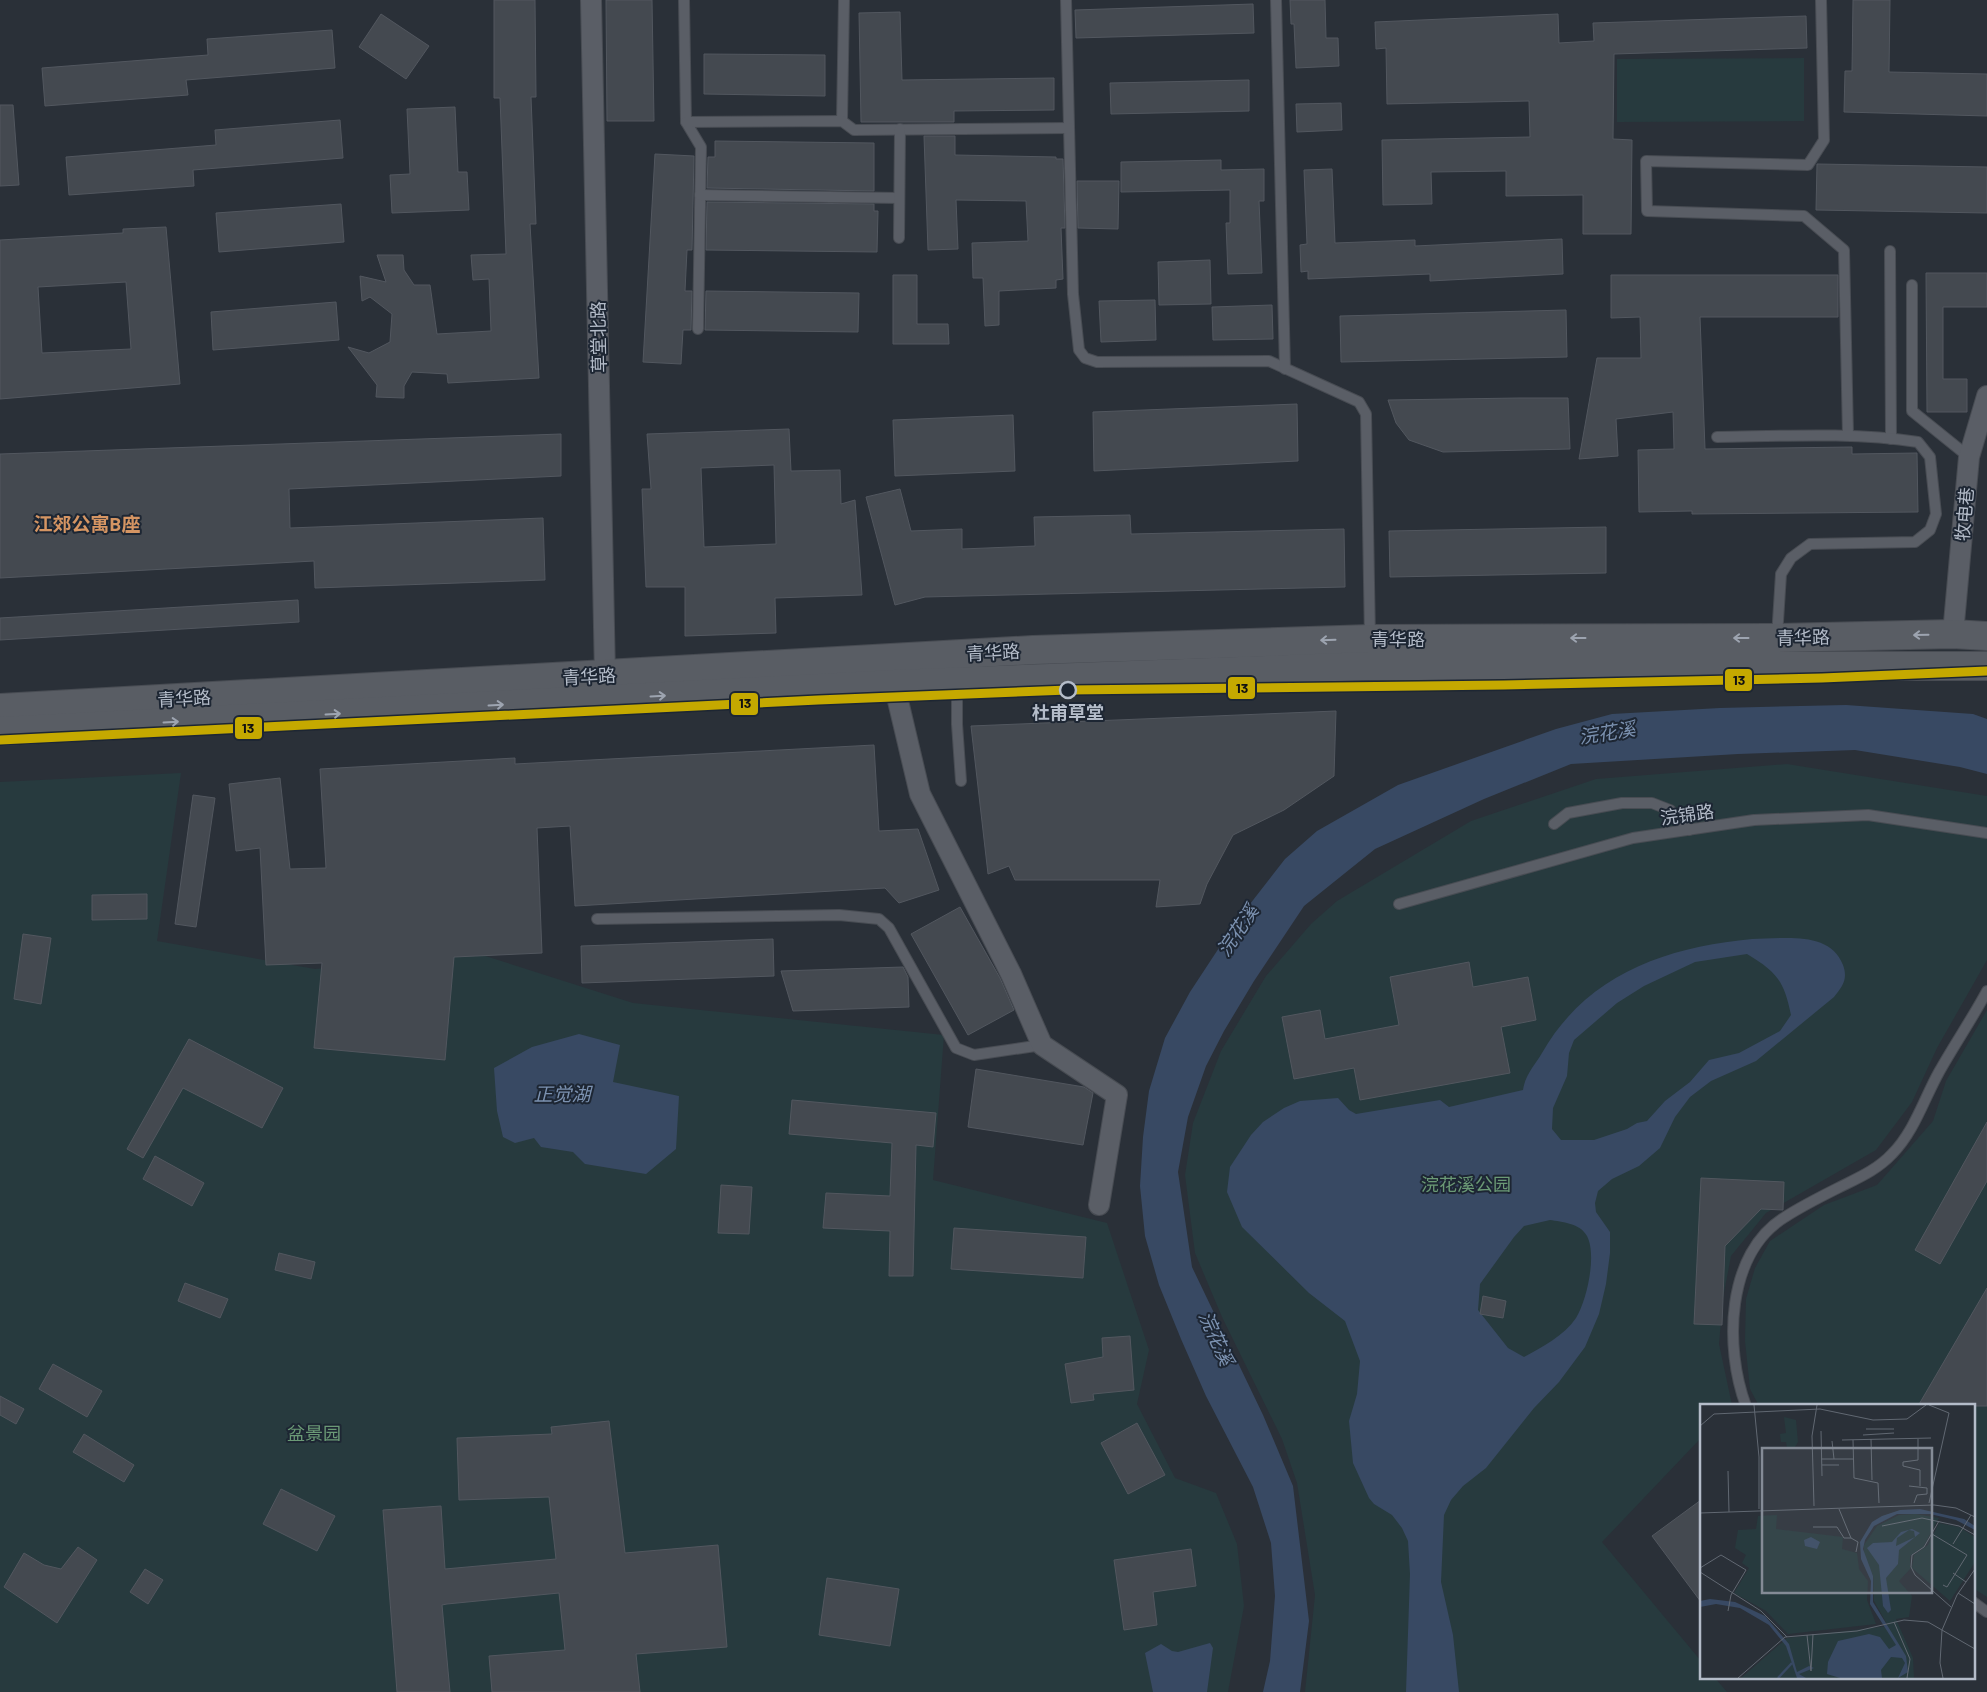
<svg xmlns="http://www.w3.org/2000/svg" width="1987" height="1692" font-family="Barlow,'Noto Sans SC',sans-serif">
<style>
.green{fill:#273a3e}
.water{fill:#384963;fill-rule:evenodd}
.building{fill:#444950;stroke:#52575f;fill-rule:evenodd}
.lines{fill:none;stroke-linecap:round;stroke-linejoin:round}
.service-casing{stroke:#484c53;stroke-width:12}
.minor-casing{stroke:#484c53;stroke-width:22}
.secondary-casing{stroke:#484c53;stroke-width:30}
.service{stroke:#5a5e66;stroke-width:10}
.minor{stroke:#5a5e66;stroke-width:20}
.secondary{stroke:#595d64;stroke-width:28}
.metro-1-casing{stroke:#1d2633;stroke-width:12}
.metro-1{stroke:#c5a900;stroke-width:9}
.oneway{stroke:#9da4b0}
.stop-dot{fill:#1d2633;stroke:#b4bcc9;stroke-width:2.5}
.labels{text-anchor:middle;dominant-baseline:central;stroke-width:4;stroke-linejoin:round;paint-order:stroke}
.street-label{font-size:18px;fill:#b4bcc9;stroke:#1d2633}
.stop-label{font-size:18px;font-weight:bold;fill:#b4bcc9;stroke:#1d2633}
.park-label{font-size:18px;fill:#6b9a76;stroke:#1d2633}
.neighbourhood-label{font-size:19px;font-weight:bold;fill:#d59563;stroke:#1d2633}
.water-label{font-size:19px;font-style:italic;fill:#7c92b1;stroke:#1d2633}
.inset-river{fill:none;stroke:#384963;stroke-width:2.5}
.inset-road{fill:none;stroke:#616872;stroke-width:1}
.view{fill:#848b96;fill-opacity:0.15;stroke:#848b96;stroke-width:2.5}
.inset-edge{fill:none;stroke:#b4bcc9;stroke-width:2.5}
.line-badge{stroke:#1d2633;stroke-width:2}
.pale-badge-label{font-size:14px;text-anchor:middle;font-weight:bold;fill:#111}
</style>
<rect width="100%" height="100%" fill="#2a3038"/>
<!-- green -->
<g class="green">
<polygon points="1804,58 1804,121 1617,122 1617,59"/>
<polygon points="1787,764 1987,796 1987,960 1937,1048 1912,1102 1876,1150 1766,1213 1731,1256 1723,1298 1719,1344 1732,1405 1701,1406 1701,1438 1602,1542 1701,1661 1701,1678 1715,1678 1727,1692 1305,1692 1315,1595 1297,1483 1282,1439 1222,1317 1195,1253 1185,1175 1193,1123 1221,1051 1266,976 1311,924 1337,901 1471,821 1596,779"/>
<polygon points="181,773 157,941 315,969 479,954 633,1003 944,1035 933,1180 1107,1223 1149,1350 1137,1404 1175,1478 1216,1493 1237,1544 1244,1606 1228,1692 0,1692 0,782"/>
<polygon points="1987,1010 1987,1597 1973,1588 1973,1406 1759,1406 1750,1389 1745,1341 1746,1299 1755,1268 1770,1241 1824,1205 1877,1185 1933,1121 1946,1081"/>
</g>
<!-- water -->
<g class="water">
<polygon points="1846,705 1973,714 1987,719 1987,774 1960,767 1855,750 1738,754 1571,764 1484,799 1375,849 1304,906 1254,981 1224,1031 1206,1066 1188,1117 1178,1172 1192,1267 1263,1415 1293,1486 1309,1621 1300,1692 1263,1692 1270,1661 1275,1596 1271,1543 1253,1487 1206,1396 1181,1339 1159,1285 1145,1236 1140,1186 1143,1137 1149,1091 1165,1038 1190,992 1236,922 1285,859 1317,831 1398,785 1556,729 1612,714 1720,708"/>
<path d="M1752,939c30,0 78,-9 91,26 5,14 0,21 -9,32l-78,64 -45,20 -21,16 -15,20 -15,31 -21,18 -27,13 -14,12 -3,12 1,9 14,20v21l-4,31 -7,30 -14,33 -26,35 -25,26 -48,60 -23,18 -12,14 -7,15 -3,67 12,53 6,57h-53l4,-118 -2,-33 -6,-13 -10,-13 -18,-11 -5,-6 -16,-35 -4,-42 8,-27 3,-33 -15,-40 -36,-28 -67,-66 -15,-35 3,-25 21,-32 12,-13 21,-14 16,-7 38,-3 11,12 7,4 84,-14 9,7 74,-17c2,-15 12,-25 19,-37 45,-79 125,-106 210,-114zM1747,954c30,18 37,27 44,61l-11,16 -41,22 -30,7 -19,22 -25,19 -18,20 -10,2 -10,6 -33,11h-33l-9,-11 1,-21 14,-32 2,-23 5,-13 43,-37 27,-17 51,-24zM1550,1220c12,2 30,3 37,16 10,19 0,64 -11,82 -12,18 -34,29 -52,39l-16,-9 -30,-38 2,-26 34,-47 10,-11z"/>
<polygon points="579,1034 620,1045 613,1082 679,1096 676,1149 646,1174 585,1164 573,1152 541,1147 534,1138 515,1143 503,1137 497,1111 494,1068 532,1047"/>
<polygon points="1210,1643 1213,1648 1207,1692 1153,1692 1145,1653 1161,1644 1172,1651 1178,1652"/>
</g>
<!-- building -->
<g class="building">
<polygon points="494,0 535,0 536,97 531,97 536,224 530,224 539,378 448,383 447,374 412,372 404,386 404,398 376,397 377,385 348,347 369,353 390,342 392,314 370,297 362,301 360,276 386,282 377,255 403,255 404,270 414,285 430,285 437,334 491,331 489,279 473,280 471,255 506,254 500,98 494,98"/>
<polygon points="606,0 652,0 654,121 607,121"/>
<polygon points="1290,0 1325,0 1326,38 1338,38 1339,66 1296,68 1294,24 1291,24"/>
<polygon points="1853,0 1890,0 1889,72 1987,74 1987,116 1844,112 1845,71 1852,71"/>
<polygon points="1253,4 1254,33 1076,38 1075,10"/>
<polygon points="900,12 902,80 1054,78 1054,110 954,111 954,122 861,122 859,13"/>
<polygon points="381,14 429,46 406,79 359,47"/>
<polygon points="1558,14 1559,43 1594,41 1593,23 1806,16 1807,48 1614,54 1613,139 1632,140 1631,234 1583,234 1583,195 1506,196 1506,171 1431,172 1432,204 1383,205 1382,140 1530,137 1529,101 1387,104 1386,48 1376,49 1375,22"/>
<polygon points="332,30 335,68 186,80 188,95 45,106 42,68 208,55 207,39"/>
<polygon points="704,54 825,55 825,96 704,94"/>
<polygon points="1249,80 1249,111 1111,114 1110,83"/>
<polygon points="1341,103 1342,130 1297,132 1296,104"/>
<polygon points="0,105 13,105 19,185 0,186"/>
<polygon points="455,107 458,172 467,172 469,210 392,213 390,175 410,174 407,109"/>
<polygon points="340,120 343,158 193,170 194,186 69,195 66,157 216,145 215,130"/>
<polygon points="924,136 955,136 955,155 1056,157 1056,159 1063,159 1065,228 1061,228 1063,279 1056,280 1056,288 999,291 999,325 985,326 983,278 973,278 972,243 1028,241 1026,201 956,200 958,249 928,250"/>
<polygon points="715,141 874,143 874,191 707,188 708,157 715,157"/>
<polygon points="655,154 694,156 692,250 687,250 685,291 692,291 691,330 683,330 681,364 643,362"/>
<polygon points="1221,160 1221,170 1264,169 1264,201 1259,201 1262,273 1228,274 1226,223 1230,223 1230,190 1121,192 1121,162"/>
<polygon points="1817,164 1987,167 1987,213 1816,210"/>
<polygon points="1332,169 1335,243 1415,240 1415,246 1562,239 1563,274 1430,281 1430,274 1308,279 1308,271 1301,272 1300,245 1307,244 1304,170"/>
<polygon points="1077,181 1119,181 1118,229 1078,228"/>
<polygon points="707,202 874,204 874,211 878,211 877,252 706,250"/>
<polygon points="341,204 344,242 219,252 216,213"/>
<path d="M166,227l14,157 -180,15v-159l123,-7v-4zM126,282l5,67 -89,4 -4,-66z"/>
<polygon points="1210,260 1211,304 1159,305 1158,262"/>
<polygon points="1926,273 1987,273 1987,307 1943,307 1943,379 1967,379 1967,412 1927,412"/>
<polygon points="893,275 917,275 917,324 948,324 949,344 893,344"/>
<polygon points="1611,275 1838,275 1838,317 1700,317 1705,449 1852,447 1852,454 1917,453 1918,512 1692,514 1692,511 1639,512 1638,450 1674,449 1673,412 1616,419 1618,456 1579,459 1597,358 1641,358 1640,317 1611,318"/>
<polygon points="706,291 859,293 858,332 705,330"/>
<polygon points="1155,300 1156,340 1101,342 1099,301"/>
<polygon points="336,302 339,340 213,350 211,312"/>
<polygon points="1272,305 1273,339 1213,340 1212,307"/>
<polygon points="1566,310 1567,357 1341,362 1340,316"/>
<polygon points="1519,398 1568,398 1570,449 1443,452 1409,440 1396,423 1388,400"/>
<polygon points="1297,404 1298,461 1094,471 1093,412"/>
<polygon points="1013,415 1015,471 895,476 893,420"/>
<path d="M789,429l2,42 49,-1 1,34 14,-4 7,95 -87,3 1,35 -91,3v-49h-39l-4,-98h9l-4,-55zM774,465l2,79 -72,3 -3,-79z"/>
<polygon points="561,434 561,476 289,489 290,528 543,518 545,580 315,588 314,561 0,578 0,454"/>
<polygon points="900,489 911,531 962,529 962,549 1035,546 1034,517 1130,515 1131,534 1344,529 1345,587 925,597 895,605 866,497"/>
<polygon points="1606,527 1606,573 1390,577 1389,531"/>
<polygon points="298,600 299,622 0,640 0,618"/>
<polygon points="1336,711 1334,776 1284,810 1233,835 1207,884 1200,904 1156,907 1160,880 1015,880 1009,866 988,874 971,726"/>
<polygon points="874,745 879,831 918,829 939,890 899,903 885,888 575,906 570,826 537,828 542,953 454,957 445,1060 314,1048 322,963 266,965 260,848 236,851 229,784 280,778 290,869 326,868 320,769 515,758 515,764"/>
<polygon points="193,795 215,798 196,927 175,924"/>
<polygon points="147,894 147,919 92,920 92,895"/>
<polygon points="960,907 1000,978 1014,1010 968,1035 911,934"/>
<polygon points="23,934 51,938 41,1004 14,999"/>
<polygon points="773,939 774,976 582,983 581,946"/>
<polygon points="1469,962 1473,987 1528,977 1536,1020 1501,1027 1510,1073 1360,1100 1354,1068 1294,1079 1282,1017 1320,1010 1325,1039 1399,1025 1390,977"/>
<polygon points="903,967 908,977 909,1007 793,1011 781,971"/>
<polygon points="189,1039 283,1088 262,1128 183,1088 143,1158 127,1149"/>
<polygon points="976,1069 1084,1087 1093,1093 1083,1145 968,1127"/>
<polygon points="792,1100 936,1113 933,1147 916,1145 913,1276 889,1276 890,1231 823,1228 826,1193 890,1196 892,1143 789,1134"/>
<polygon points="1987,1122 1987,1181 1940,1264 1915,1250"/>
<polygon points="155,1156 204,1183 192,1206 143,1179"/>
<polygon points="1701,1178 1784,1182 1783,1210 1761,1209 1725,1246 1722,1325 1694,1324"/>
<polygon points="721,1185 752,1187 749,1234 718,1233"/>
<polygon points="954,1228 1086,1237 1083,1278 951,1269"/>
<polygon points="279,1253 315,1262 311,1279 275,1270"/>
<polygon points="185,1283 228,1299 220,1318 178,1301"/>
<polygon points="1987,1288 1987,1406 1918,1406"/>
<polygon points="1483,1296 1506,1301 1503,1318 1480,1314"/>
<polygon points="1130,1336 1134,1390 1093,1394 1094,1400 1071,1403 1065,1364 1103,1357 1102,1338"/>
<polygon points="53,1364 102,1391 87,1417 39,1389"/>
<polygon points="0,1396 24,1409 16,1424 0,1415"/>
<polygon points="609,1421 625,1553 718,1545 727,1647 636,1654 640,1692 492,1692 489,1656 565,1650 559,1593 447,1604 442,1605 450,1692 397,1692 383,1510 441,1506 445,1569 556,1559 549,1497 459,1500 457,1438 552,1434 551,1427"/>
<polygon points="1137,1423 1165,1475 1128,1494 1101,1443"/>
<polygon points="84,1434 134,1465 124,1482 73,1452"/>
<polygon points="281,1489 335,1516 317,1551 263,1524"/>
<polygon points="1701,1500 1701,1602 1652,1536"/>
<polygon points="78,1547 97,1560 57,1623 4,1587 24,1553 44,1565 61,1569"/>
<polygon points="1191,1549 1196,1586 1153,1592 1157,1625 1124,1630 1114,1560"/>
<polygon points="145,1569 163,1580 148,1604 130,1592"/>
<polygon points="827,1578 899,1589 890,1646 819,1635"/>
</g>
<g class="lines">
<defs>
<g id="service">
<polyline points="684,0 686,122 701,147 698,329"/>
<polyline points="1066,0 1073,294 1079,350 1085,358 1097,362 1269,361 1359,402 1366,414 1370,638"/>
<polyline points="1276,0 1285,369"/>
<polyline points="1821,0 1824,140 1808,165 1646,161 1647,211 1804,216 1844,250 1848,435"/>
<polyline points="842,121 844,0"/>
<polyline points="686,122 842,121 854,130 1069,128"/>
<polyline points="700,195 899,198"/>
<polyline points="899,238 900,129"/>
<polyline points="1890,251 1891,439"/>
<polyline points="1912,285 1912,411 1969,457"/>
<path d="M1717,437c67,-1 135,-5 201,5l12,15 6,57 -6,16 -15,12 -105,2 -19,14 -10,16 -4,63"/>
<polyline points="957,682 957,724 961,781"/>
<polyline points="1554,824 1568,813 1622,803 1652,803 1670,810 1689,830"/>
<polyline points="1399,904 1633,838 1754,820 1868,815 1987,833"/>
<polyline points="597,919 839,915 879,919 889,928 956,1048 974,1055 1042,1045"/>
<path d="M1746,1406c-22,-59 -20,-153 39,-189 17,-11 35,-20 53,-29 20,-10 39,-18 54,-34 22,-22 32,-55 47,-82 15,-27 33,-53 48,-81"/>
<polyline points="1973,1602 1987,1612"/>
</g>
<g id="minor">
<polyline points="591,0 605,675"/>
<polyline points="1953,634 1969,457 1987,396"/>
<polyline points="894,684 920,794 1011,974 1042,1045 1117,1095 1099,1205"/>
</g>
<g id="secondary">
<polyline points="0,708 1033,650 1370,639 1777,638 1953,634 1987,636"/>
<polyline points="0,731 894,684 1368,666 1987,666"/>
</g>
</defs>
<!-- service casing -->
<use href="#service" class="service-casing"/>
<!-- minor casing -->
<use href="#minor" class="minor-casing"/>
<!-- secondary casing -->
<use href="#secondary" class="secondary-casing"/>
<!-- service -->
<use href="#service" class="service"/>
<!-- minor -->
<use href="#minor" class="minor"/>
<!-- secondary -->
<use href="#secondary" class="secondary"/>
<defs>
<polyline id="metro-1" points="0,740 818,700 1068,690 1504,685 1822,678 1987,671"/>
</defs>
<!-- metro-1 casing -->
<use href="#metro-1" class="metro-1-casing"/>
<!-- metro-1 -->
<use href="#metro-1" class="metro-1"/>
</g>
<!-- one-way arrows -->
<defs><path id="oneway-shaft" d="M-6 0H5M1.5-3L5.5 0L1.5 3" fill="none" stroke-width="1.6" stroke-linecap="round" stroke-linejoin="round" transform="scale(1.25)"/></defs>
<g class="oneway">
<use href="#oneway-shaft" transform="translate(1921 635) rotate(179)"/>
<use href="#oneway-shaft" transform="translate(1578 638) rotate(180)"/>
<use href="#oneway-shaft" transform="translate(1741 638) rotate(180)"/>
<use href="#oneway-shaft" transform="translate(1328 640) rotate(178)"/>
<use href="#oneway-shaft" transform="translate(658 696) rotate(-3)"/>
<use href="#oneway-shaft" transform="translate(496 705) rotate(-3)"/>
<use href="#oneway-shaft" transform="translate(333 714) rotate(-3)"/>
<use href="#oneway-shaft" transform="translate(171 722) rotate(-3)"/>
</g>
<!-- markers -->
<circle class="stop-dot" cx="1068" cy="690" r="8"/>
<g class="labels">
<!-- street labels -->
<g class="street-label">
<text transform="translate(598 337) rotate(-91)">草堂北路</text>
<text transform="translate(1964 514) rotate(-85)">牧电巷</text>
<text transform="translate(1803 637) rotate(-1)">青华路</text>
<text x="1398" y="639">青华路</text>
<text transform="translate(993 652) rotate(-3)">青华路</text>
<text transform="translate(589 676) rotate(-3)">青华路</text>
<text transform="translate(184 698) rotate(-3)">青华路</text>
<text transform="translate(1687 814) rotate(-8)">浣锦路</text>
</g>
<!-- stop labels -->
<g class="stop-label">
<text x="1068" y="712">杜甫草堂</text>
</g>
<!-- park labels -->
<g class="park-label">
<text x="1466" y="1184">浣花溪公园</text>
<text x="314" y="1433">盆景园</text>
</g>
<!-- neighbourhood labels -->
<g class="neighbourhood-label">
<text x="87" y="523">江郊公寓B座</text>
</g>
<!-- water labels -->
<g class="water-label">
<text transform="translate(1607 732) rotate(-9)">浣花溪</text>
<text transform="translate(1237 930) rotate(-56)">浣花溪</text>
<text x="562" y="1093">正觉湖</text>
<text transform="translate(1217 1338) rotate(66)">浣花溪</text>
</g>
</g>
<!-- overview -->
<g transform="translate(1700 1404)">
<rect width="275" height="275" fill="#2a3038"/>
<path d="M84,13l12,3 2,22 -3,5 -8,1 -1,-6h-5l-1,-8 6,-1zM215,110l24,4 -16,29 -13,9v13l-11,12 13,15 -3,21 -13,2 17,39 1,20h-173l46,-40 101,-12 -14,-25 -1,-25 -9,-20v-11l13,-19 22,-11zM77,111l-1,14 67,8 -1,12 15,4 2,16 9,12 -1,19 9,24 -88,10 -22,-23 -32,-18 15,-25 -7,-5 4,-8 -11,-7 3,-18 18,-1 2,-13zM239,119l20,4 16,10v25l-25,39 -38,-33 2,-13 14,-10z" fill="#273a3e"/>
<path d="M220,105l44,10 11,7v4l-19,-10 -26,-6h-33l-23,12 -9,14 -2,9 10,27v26l33,54 2,16 -10,6 7,-15 -3,-5 -11,-1 -10,13 1,8h-42l-13,-4 1,-12 10,-21 31,-7 11,3 9,12 7,-4 -26,-41 1,-23 -10,-22 -1,-17 12,-20 10,-6 18,-6zM212,125l8,4 -21,17 -1,14 -12,14 5,32 -3,3 -5,-7 -4,-41 -12,-17 6,-5 19,-1 9,-10zM209,126l5,1 1,6 -19,9 1,-8zM111,133l9,5 -3,7 -12,-3 -1,-6zM10,195l25,3 30,14 24,28 8,28 12,-6 5,2 -15,6 7,4h-9l-11,-32 -17,-21 -29,-17 -24,-4 -16,3v-6z" fill="#384963" fill-rule="evenodd"/>
<path class="inset-river" d="M78,274l14,-15"/>
<path class="inset-road" d="M54,1l5,52v52M229,1l20,8 -20,90M0,22l14,-12 106,-5 53,11 34,-1 19,-14M166,25h28M121,27l1,45M163,31l31,-2M171,35l1,41M218,35v21l-15,2v4l17,4v16M142,36l89,-2M153,36l1,38 24,5 1,20M132,37l2,18M121,55h32M122,61h17M28,67l1,41M209,82l18,2v6l-10,1 -3,8M114,102l-2,-70 5,-31M139,105l12,29 7,4 -2,10M0,109l234,-8 22,3 19,9M239,117l-15,26 -12,8 -1,12 4,8 36,32M182,122l40,-8 37,8 16,9M113,123h24l7,11h7M263,124l8,-13M232,130l35,21 -20,32 -4,-2M253,140l10,-16M0,164l21,-13 25,15 -15,25 -3,16M0,168l61,39 26,26M253,169l13,9M258,189l17,11M194,218l16,37 -3,19M107,231l4,36 2,-37M38,274l47,-41 72,-6 47,-11 24,2 47,27M243,274l-3,-15 2,-33 15,-35 18,-26"/>
<path class="view" d="M62,44h170v145h-170z"/>
<rect width="275" height="275" class="inset-edge"/>
</g>
<g class="line-badge">
<rect x="1724" y="668" width="29" height="24" rx="5" fill="#c5a900"/>
<rect x="1227" y="676" width="29" height="24" rx="5" fill="#c5a900"/>
<rect x="730" y="692" width="29" height="24" rx="5" fill="#c5a900"/>
<rect x="234" y="716" width="29" height="24" rx="5" fill="#c5a900"/>
</g>
<g class="pale-badge-label">
<text x="1739" y="685">13</text>
<text x="1242" y="693">13</text>
<text x="745" y="708">13</text>
<text x="248" y="733">13</text>
</g>
</svg>
